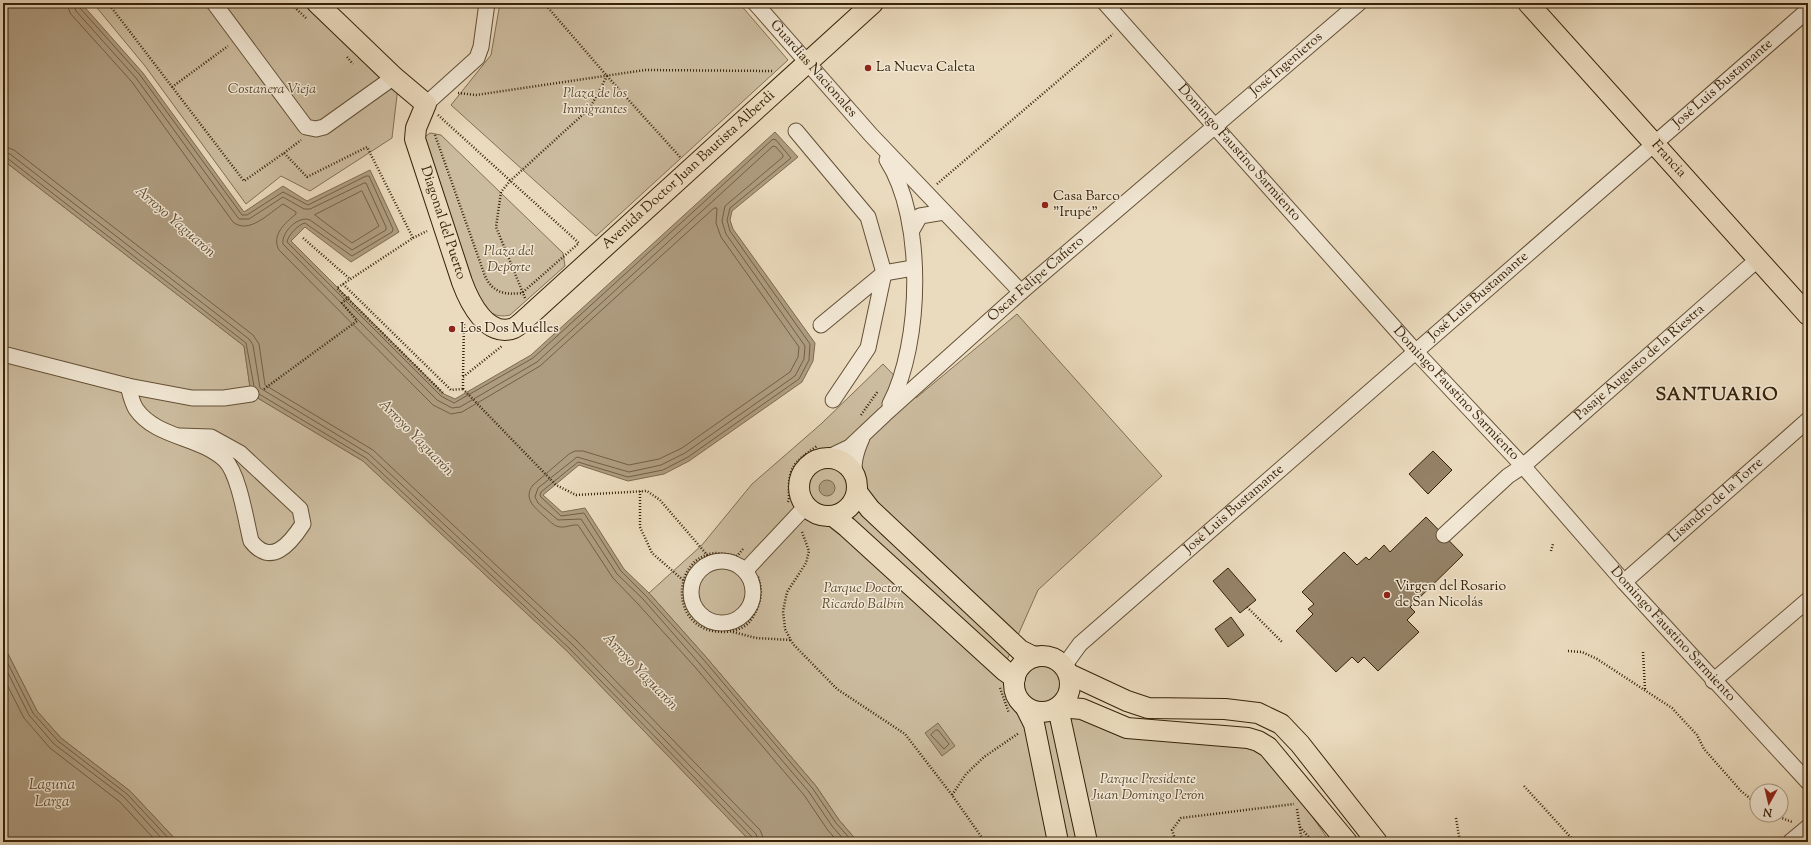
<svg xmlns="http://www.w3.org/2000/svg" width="1811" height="845" font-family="'Sorts Mill Goudy',serif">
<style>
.green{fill:#ccbc9f;stroke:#826f54}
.water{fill:#ae9c80;stroke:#7e6b50}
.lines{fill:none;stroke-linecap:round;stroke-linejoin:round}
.shore{stroke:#725f44;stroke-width:1}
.building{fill:#958267;stroke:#372209}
.minor-casing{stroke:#645036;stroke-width:17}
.major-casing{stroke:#372209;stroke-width:22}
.path{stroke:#372209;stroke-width:2.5;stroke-dasharray:1 2;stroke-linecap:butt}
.minor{stroke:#f2e8d5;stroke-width:15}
.major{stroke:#ebdbbe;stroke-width:20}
.poi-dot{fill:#8f2418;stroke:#f2e8d5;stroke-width:1.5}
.labels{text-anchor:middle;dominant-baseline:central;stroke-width:3;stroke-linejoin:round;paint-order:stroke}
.street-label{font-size:14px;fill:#372209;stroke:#f2e8d5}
.poi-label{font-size:14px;fill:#372209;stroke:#f2e8d5;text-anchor:start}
.park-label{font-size:14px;font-style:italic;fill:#5c482e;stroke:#f2e8d5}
.water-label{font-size:15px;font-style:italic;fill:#614d33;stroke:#f2e8d5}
.district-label{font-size:18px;font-weight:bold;letter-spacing:1px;fill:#372209;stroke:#f2e8d5}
</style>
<rect width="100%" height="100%" fill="#ebdbbe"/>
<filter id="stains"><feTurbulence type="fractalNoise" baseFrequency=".005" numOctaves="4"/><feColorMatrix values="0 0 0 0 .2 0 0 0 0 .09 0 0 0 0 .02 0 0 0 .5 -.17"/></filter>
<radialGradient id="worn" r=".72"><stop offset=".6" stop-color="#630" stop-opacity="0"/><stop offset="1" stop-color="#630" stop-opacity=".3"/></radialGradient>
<!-- green -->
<g class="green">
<polygon points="93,3 309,3 398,87 392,138 310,191 281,176 246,204 145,66"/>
<polygon points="500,3 739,3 788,60 596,236 451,105 491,55"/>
<path d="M430,133l11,2 122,118 2,13 -55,49c-16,4 -25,-5 -33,-18l-54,-155 3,-6z"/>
<polygon points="3,160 244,346 251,394 363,461 567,651 751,842 178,842 130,791 61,738 37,711 8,654 3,648"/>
<path d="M1017,314l145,162 -124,114 -39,88 21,10c0,-15 10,-26 26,-24 19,6 22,28 5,40l197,41 25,15 57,82h-472l-19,-22 -23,-34 -110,-129 -57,-64 53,-48 50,-61 69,-60 62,-60 33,34z"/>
</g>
<!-- water -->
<g class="water">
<polygon points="3,3 81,3 143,73 244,212 283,186 307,201 370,170 399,232 351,262 305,227 291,241 444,394 455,399 531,355 775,132 798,157 732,211 730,220 733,229 815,343 813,361 802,382 689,461 664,474 628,481 579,465 543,495 562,512 585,508 624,569 649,593 706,657 816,786 839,820 858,842 751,842 567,651 363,461 251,394 244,346 3,160"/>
<circle cx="827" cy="488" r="8"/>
<polygon points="3,648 8,654 37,711 61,738 130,791 178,842 3,842"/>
<polygon points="938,723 955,746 942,756 925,733"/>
</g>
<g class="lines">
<!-- shore -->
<g class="shore">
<path d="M67,3l3,10 62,69 101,140c16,13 36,-9 50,-18l13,8v2c-11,9 -25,21 -17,36l154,155 18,9 11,-2 78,-46 174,-158h3l-1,15 5,14 78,110 -1,10 -8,15 -108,76 -23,11 -30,6 -46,-14h-8l-6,3 -36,31c-10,13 1,22 11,31 5,4 9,10 16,11 6,1 12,-3 18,-2l35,53 25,26 57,63 109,128 23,34 11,13"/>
<path d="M73,3l3,8 60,67 103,141h10l34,-22 21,12h6l54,-26h2l20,44v3l-34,20 -42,-30c-11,-5 -29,12 -27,24l154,156 15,8 8,-1 77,-45 236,-216 3,1 7,8v2l-58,49 -3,15 4,13 79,112 -1,13 -9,17 -110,77 -24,12 -32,7 -52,-15 -39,31 -3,9 3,6 20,17 23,-1 36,55 26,25 56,64 110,129 23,34 14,16"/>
<path d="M78,3l1,4 61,68 102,140h5l36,-23 25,13 58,-29h3l24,53 -1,3 -40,24 -47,-33c-6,1 -17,12 -18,19l154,154 13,7 79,-45 240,-219 3,1 15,18 -61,50 -3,12 3,11 80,113 -1,16 -10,19 -111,78 -25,13 -35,7 -50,-15 -37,30 -1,4 21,20 23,-3 37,58 25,25 57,63 110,130 23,34 17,19"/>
<polyline points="3,146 14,150 253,335 259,344 265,385 373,450 577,641 760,830 765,842"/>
<polyline points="3,152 10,154 249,339 253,345 260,388 369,454 573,645 756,834 759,842"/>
<polyline points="3,157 7,158 246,343 254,386"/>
<polygon points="362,191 379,226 352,243 315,215"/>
<polyline points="259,394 366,458 570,649 753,838 754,842"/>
<polyline points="3,654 33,713 58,741 127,794 172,842"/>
<polyline points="3,663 29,715 54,744 124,797 165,842"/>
<polyline points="3,677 24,718 50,748 120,802 157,842"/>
<polygon points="936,730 938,730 949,744 944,749 931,735"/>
</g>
</g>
<!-- building -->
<g class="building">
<polygon points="1433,451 1452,470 1428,494 1409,474"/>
<polygon points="1426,517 1463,555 1410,607 1415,612 1407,620 1419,632 1378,671 1364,657 1358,663 1352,657 1336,672 1296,631 1313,614 1308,609 1314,604 1302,592 1344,552 1357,565 1366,557 1369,560 1384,545 1390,552"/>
<polygon points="1228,568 1256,600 1240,613 1213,581"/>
<polygon points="1231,617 1244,635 1228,647 1215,629"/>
</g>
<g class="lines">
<defs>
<g id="minor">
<polyline points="214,3 306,127 316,129 324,127 394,77"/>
<path id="s1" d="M755,3l116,132 150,157"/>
<path id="s2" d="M1105,3l311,349 107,114 101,116 184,200"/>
<polyline points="426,104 477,58 481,47 487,3"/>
<polyline points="796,131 868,217 884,273 913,268"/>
<path d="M887,160c38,59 35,183 3,244"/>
<polyline points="912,230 920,216 944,212"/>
<polyline points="821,325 884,273 868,348 833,400"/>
<polyline points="3,354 128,386 192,398 224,398 251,394"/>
<path d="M128,386c2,7 4,17 8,23 20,29 63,27 89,51 14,14 21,61 26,81 20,26 39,3 52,-17l-3,-15 -60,-56 -29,-16 -32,-1"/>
<path id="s3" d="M827,458l23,-11 35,-33 136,-122 338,-289"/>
<path d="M856,478c-5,-13 1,-29 6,-40"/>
<path id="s4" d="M1444,535l64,-59 15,-10 234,-206"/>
<circle cx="722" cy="592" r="31"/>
<polyline points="745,571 806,506"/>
<path id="s5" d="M1624,582l184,-162"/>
<path id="s6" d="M1064,666l16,-22 728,-634"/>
<polyline points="1713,681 1808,600"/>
<polyline points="1790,842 1808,827"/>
</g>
<g id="major">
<path id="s7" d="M317,3l77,74 32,27 -10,24 -1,11 47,143c7,19 25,57 52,46 6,-3 12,-10 17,-14l342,-311"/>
<path id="s8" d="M1528,3l280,312"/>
<circle cx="828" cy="487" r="29"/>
<polyline points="857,492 870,509 1020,650 1034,657"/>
<polyline points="833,516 847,527 1005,671 1015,678"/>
<circle cx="1042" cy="684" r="28"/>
<polyline points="1069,674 1127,701 1148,708 1225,709 1258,713 1281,724 1300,744 1377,842"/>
<polyline points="1060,707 1082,709 1127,728 1248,738 1258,741 1268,747 1347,842"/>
<polyline points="1026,708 1034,724 1058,842"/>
<polyline points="1058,708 1087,842"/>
</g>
</defs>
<!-- minor casing -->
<use href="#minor" class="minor-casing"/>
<!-- major casing -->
<use href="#major" class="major-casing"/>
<!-- path -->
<g class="path">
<polyline points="108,3 244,181 284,153 307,177 367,147 413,238 337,288 444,394"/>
<polyline points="290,3 306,18"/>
<polyline points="347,57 353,64"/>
<polyline points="607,76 680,157"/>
<polyline points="172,87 228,46"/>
<polyline points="458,93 476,95 645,70 773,71"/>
<polyline points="438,115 580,244"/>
<path d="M435,135l50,141c8,17 20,19 37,17l57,-50"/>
<polyline points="284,153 301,140"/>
<polyline points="937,184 1113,34"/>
<polyline points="303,238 350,279"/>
<polyline points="413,238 427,231"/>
<polyline points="343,284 451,390 463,389"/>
<polyline points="525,298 496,227 501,192 510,181 590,108 607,76 544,3"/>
<polyline points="463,376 464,323"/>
<polyline points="264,389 357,321 342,303 349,297"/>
<polyline points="463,389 556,485 576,495 647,491 660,500 708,556"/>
<polyline points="463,389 463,377 502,346"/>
<polyline points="861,415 878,391"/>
<polyline points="640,491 640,527 652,553 683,580"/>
<path d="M788,502l1,-2c-1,-32 2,-36 28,-54"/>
<polyline points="802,532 809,551 806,563 787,592 783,611 785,629 793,644 837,689 905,734 952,795 985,842"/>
<path d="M743,549l-6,7c-7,-1 -15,-3 -22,-3 -45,5 -46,80 9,79 9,0 22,-4 27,-12 9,-14 13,-27 7,-43"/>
<polyline points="1551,551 1553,544"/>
<polyline points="1247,607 1282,642"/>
<polyline points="733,632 756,638 791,640"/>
<polyline points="1568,651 1582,652 1597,659 1672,708 1697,735 1704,749 1741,791 1757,804"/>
<polyline points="1643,652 1645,689"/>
<polyline points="1000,688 1009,713"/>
<polyline points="1524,786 1575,842"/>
<polyline points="952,795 966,774 984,757 1019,733"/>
<polyline points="1297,809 1302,842"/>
<polyline points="1774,815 1792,822"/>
<polyline points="1456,818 1460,842"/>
<polyline points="1300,827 1313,842"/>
<polyline points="1176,842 1172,830 1181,818 1294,804"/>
</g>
<!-- minor -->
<use href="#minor" class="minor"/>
<!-- major -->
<use href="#major" class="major"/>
</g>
<!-- markers -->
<g class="poi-dot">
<circle cx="868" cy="68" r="4"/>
<circle cx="1045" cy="205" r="4"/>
<circle cx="452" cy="329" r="4"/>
<circle cx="1387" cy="595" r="4"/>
</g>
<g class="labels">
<!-- street labels -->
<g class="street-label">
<text stroke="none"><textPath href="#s3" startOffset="606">José Ingenieros</textPath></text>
<text stroke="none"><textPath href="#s1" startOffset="88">Guardias Nacionales</textPath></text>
<text stroke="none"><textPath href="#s6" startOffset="880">José Luis Bustamante</textPath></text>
<text stroke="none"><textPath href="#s2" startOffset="201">Domingo Faustino Sarmiento</textPath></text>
<text stroke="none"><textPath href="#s8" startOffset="210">Francia</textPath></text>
<text stroke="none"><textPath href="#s7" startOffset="649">Avenida Doctor Juan Bautista Alberdi</textPath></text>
<text stroke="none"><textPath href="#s7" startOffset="274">Diagonal del Puerto</textPath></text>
<text stroke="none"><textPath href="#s3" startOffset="276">Oscar Felipe Cafiero</textPath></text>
<text stroke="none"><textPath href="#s6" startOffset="556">José Luis Bustamante</textPath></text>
<text stroke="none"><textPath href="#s4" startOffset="261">Pasaje Augusto de la Riestra</textPath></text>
<text stroke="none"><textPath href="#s2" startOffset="525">Domingo Faustino Sarmiento</textPath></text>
<text stroke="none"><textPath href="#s5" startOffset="123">Lisandro de la Torre</textPath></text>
<text stroke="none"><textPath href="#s6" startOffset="232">José Luis Bustamante</textPath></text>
<text stroke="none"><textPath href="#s2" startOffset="849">Domingo Faustino Sarmiento</textPath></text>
</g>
<!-- poi labels -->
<g class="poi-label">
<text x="876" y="68">La Nueva Caleta</text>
<text x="1053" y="197">Casa Barco<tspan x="1053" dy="16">"Irupé"</tspan></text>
<text x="460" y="329">Los Dos Muelles</text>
<text x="1395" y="587">Virgen del Rosario<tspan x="1395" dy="16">de San Nicolás</tspan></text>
</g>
<!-- park labels -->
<g class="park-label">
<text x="272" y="90">Costanera Vieja</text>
<text x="595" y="94">Plaza de los<tspan x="595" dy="16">Inmigrantes</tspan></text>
<text x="509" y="252">Plaza del<tspan x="509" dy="16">Deporte</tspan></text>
<text x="863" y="589">Parque Doctor<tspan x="863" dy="16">Ricardo Balbín</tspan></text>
<text x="1148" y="780">Parque Presidente<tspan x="1148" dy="16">Juan Domingo Perón</tspan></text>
</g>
<!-- water labels -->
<g class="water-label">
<text transform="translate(175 222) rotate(41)">Arroyo Yaguarón</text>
<text transform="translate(416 438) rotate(46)">Arroyo Yaguarón</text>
<text transform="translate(640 672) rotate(46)">Arroyo Yaguarón</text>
<text x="52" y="785">Laguna<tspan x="52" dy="17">Larga</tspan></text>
</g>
<!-- district labels -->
<g class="district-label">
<text x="1717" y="396">SANTUARIO</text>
</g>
</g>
<!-- margin -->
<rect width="1811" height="845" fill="none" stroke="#ebdbbe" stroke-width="16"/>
<rect x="4" y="4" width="1803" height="837" fill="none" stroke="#372209" stroke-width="2"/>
<rect x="8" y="8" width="1795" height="829" fill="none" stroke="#372209"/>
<!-- north arrow -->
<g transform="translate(1769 803) rotate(188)"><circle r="19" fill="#f2e8d5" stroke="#a79983"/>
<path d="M0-3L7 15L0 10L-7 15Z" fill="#8f2418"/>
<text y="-6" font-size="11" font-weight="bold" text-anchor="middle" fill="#372209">N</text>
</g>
<rect width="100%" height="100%" filter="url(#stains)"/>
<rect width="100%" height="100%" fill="url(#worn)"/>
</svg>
